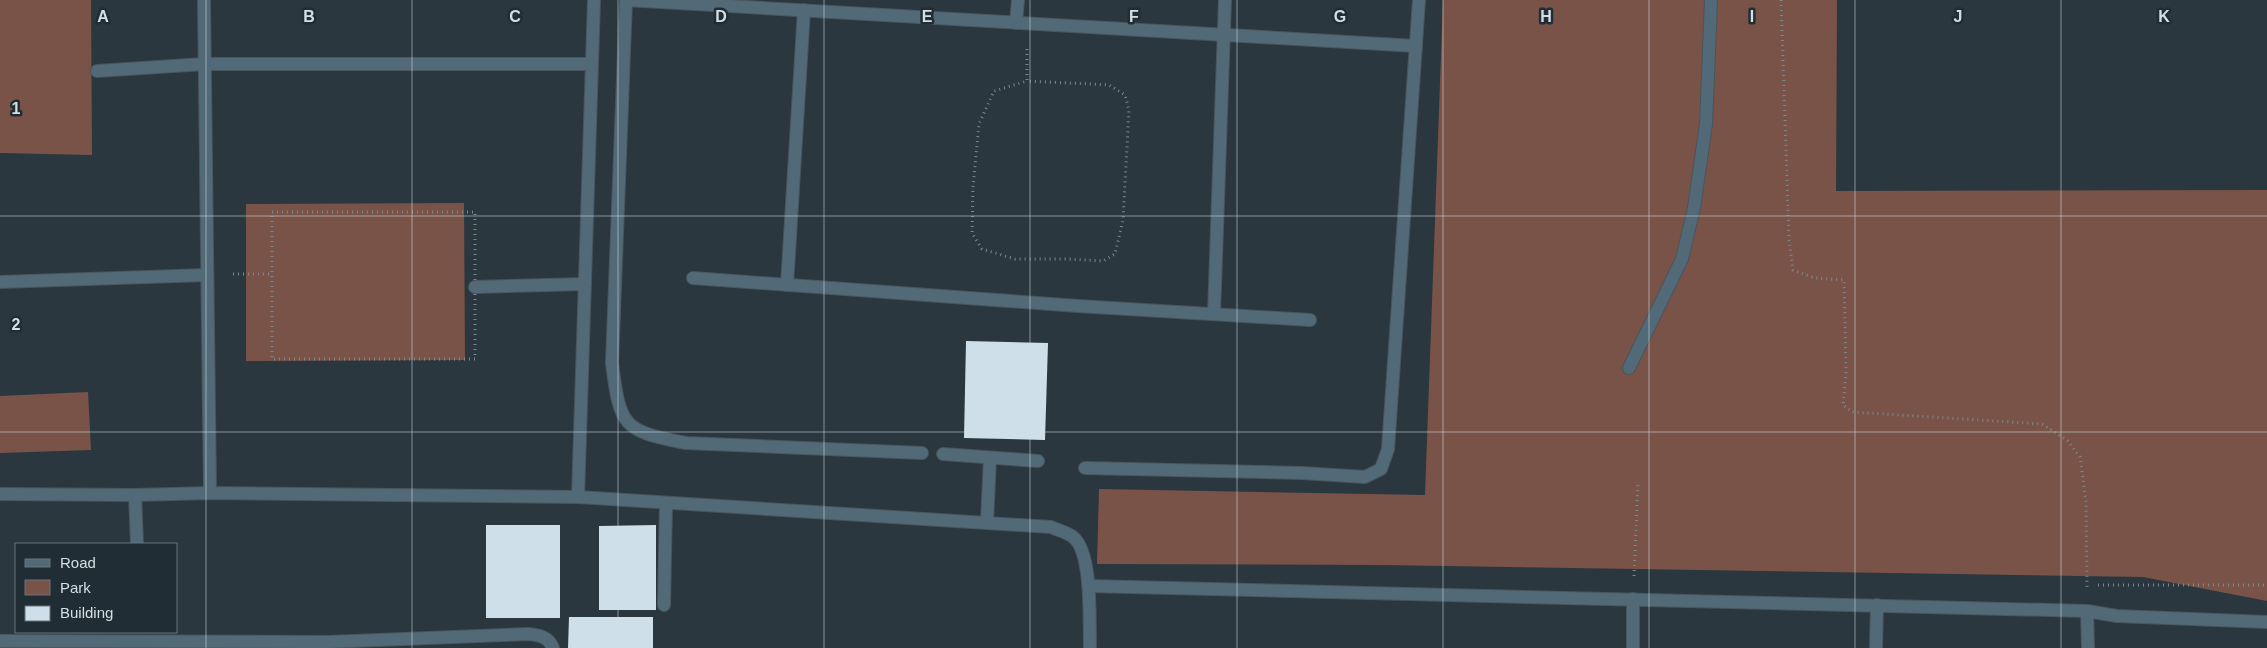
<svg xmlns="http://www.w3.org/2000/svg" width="2267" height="648" font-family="Helvetica,sans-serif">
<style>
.green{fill:#7a5348}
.building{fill:#cedfe9}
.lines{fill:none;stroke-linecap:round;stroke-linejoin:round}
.lane-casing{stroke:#49555d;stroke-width:14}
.street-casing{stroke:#49555d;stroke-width:14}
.path{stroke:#7c888e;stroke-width:3;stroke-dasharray:1 4;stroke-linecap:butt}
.lane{stroke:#526a78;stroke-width:12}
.street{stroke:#526a78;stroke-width:12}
.grid{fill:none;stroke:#d5dee3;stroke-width:1;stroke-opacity:0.55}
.grid-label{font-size:16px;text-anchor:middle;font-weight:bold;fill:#d5dee3;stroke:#202d35;stroke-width:5;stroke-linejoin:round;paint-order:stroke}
</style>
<rect width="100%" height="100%" fill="#2a373f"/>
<!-- green -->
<g class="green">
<polygon points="0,0 91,0 92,155 0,153"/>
<polygon points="1443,0 1837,0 1836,191 2267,190 2267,601 2143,577 1381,565 1097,564 1099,489 1425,495"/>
<polygon points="464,203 465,360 246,361 246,204"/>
<polygon points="88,392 91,450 0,453 0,396"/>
</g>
<!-- building -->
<g class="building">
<polygon points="966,341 1048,343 1045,440 964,438"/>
<rect x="486" y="525" width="74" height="93"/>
<polygon points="656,525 656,610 599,610 599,526"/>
<polygon points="569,617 653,617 653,648 568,648"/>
</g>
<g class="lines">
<defs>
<g id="lane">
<polyline points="1629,368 1682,259 1694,208 1706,124 1711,0"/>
<polyline points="943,454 1038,461"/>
<polyline points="987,522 990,458"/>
</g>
<g id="street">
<polyline points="204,0 210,493"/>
<polyline points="626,0 1416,46"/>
<path d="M626,0l-14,363c8,63 10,68 74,80l236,10"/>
<polyline points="1016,23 1018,0"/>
<polyline points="97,71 204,64 592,64"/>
<polyline points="693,278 1078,306 1310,320"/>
<polyline points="0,282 206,275"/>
<polyline points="787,285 804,10"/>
<polyline points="475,287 585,284"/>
<polyline points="1214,314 1225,0"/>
<polyline points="1085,468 1302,473 1365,477 1381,469 1388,449 1419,0"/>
<path d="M0,494l135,1 75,-2 368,4 473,30c6,3 16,5 22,10 20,15 16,86 17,111"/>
<polyline points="135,495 137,544"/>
<polyline points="578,497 594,0"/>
<polyline points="1089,586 2087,611 2117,616 2267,622"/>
<polyline points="1633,599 1633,648"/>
<polyline points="664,605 666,503"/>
<polyline points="2087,611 2088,648"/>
<path d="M0,641l328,1 201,-8c10,1 20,3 24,14"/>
<polyline points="1876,648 1877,605"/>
</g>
</defs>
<!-- lane casing -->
<use href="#lane" class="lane-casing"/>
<!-- street casing -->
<use href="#street" class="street-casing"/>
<!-- path -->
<g class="path">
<polyline points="1781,0 1789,239 1793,270 1815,278 1844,280 1846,372 1843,405 1852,412 2042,424 2068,441 2080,457 2086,502 2087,587"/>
<polyline points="1027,49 1027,81 994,91 979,124 973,187 972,233 982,249 1015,259 1068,259 1103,261 1115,254 1123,220 1129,110 1125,95 1109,85 1027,81"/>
<rect x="272" y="212" width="203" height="147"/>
<polyline points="233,274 272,274"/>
<polyline points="1634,576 1638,482"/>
<polyline points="2098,585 2267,585"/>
</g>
<!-- lane -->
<use href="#lane" class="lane"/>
<!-- street -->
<use href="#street" class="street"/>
</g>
<!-- grid -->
<path class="grid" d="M206,0v648M412,0v648M618,0v648M824,0v648M1030,0v648M1237,0v648M1443,0v648M1649,0v648M1855,0v648M2061,0v648M0,216h2267M0,432h2267"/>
<g class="grid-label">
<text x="103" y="22">A</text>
<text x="309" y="22">B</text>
<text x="515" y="22">C</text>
<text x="721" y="22">D</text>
<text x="927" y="22">E</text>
<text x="1134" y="22">F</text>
<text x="1340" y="22">G</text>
<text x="1546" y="22">H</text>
<text x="1752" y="22">I</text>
<text x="1958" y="22">J</text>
<text x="2164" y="22">K</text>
<text x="16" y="114">1</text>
<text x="16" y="330">2</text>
</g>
<!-- legend -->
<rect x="15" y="543" width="162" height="90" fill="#202d35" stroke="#68747b"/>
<rect x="25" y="559" width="25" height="8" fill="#526a78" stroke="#68747b"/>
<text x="60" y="568" font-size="15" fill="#d5dee3">Road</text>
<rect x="25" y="580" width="25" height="15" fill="#7a5348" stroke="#68747b"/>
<text x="60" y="593" font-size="15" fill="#d5dee3">Park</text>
<rect x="25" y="606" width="25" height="15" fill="#cedfe9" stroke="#68747b"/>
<text x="60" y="618" font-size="15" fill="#d5dee3">Building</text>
</svg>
